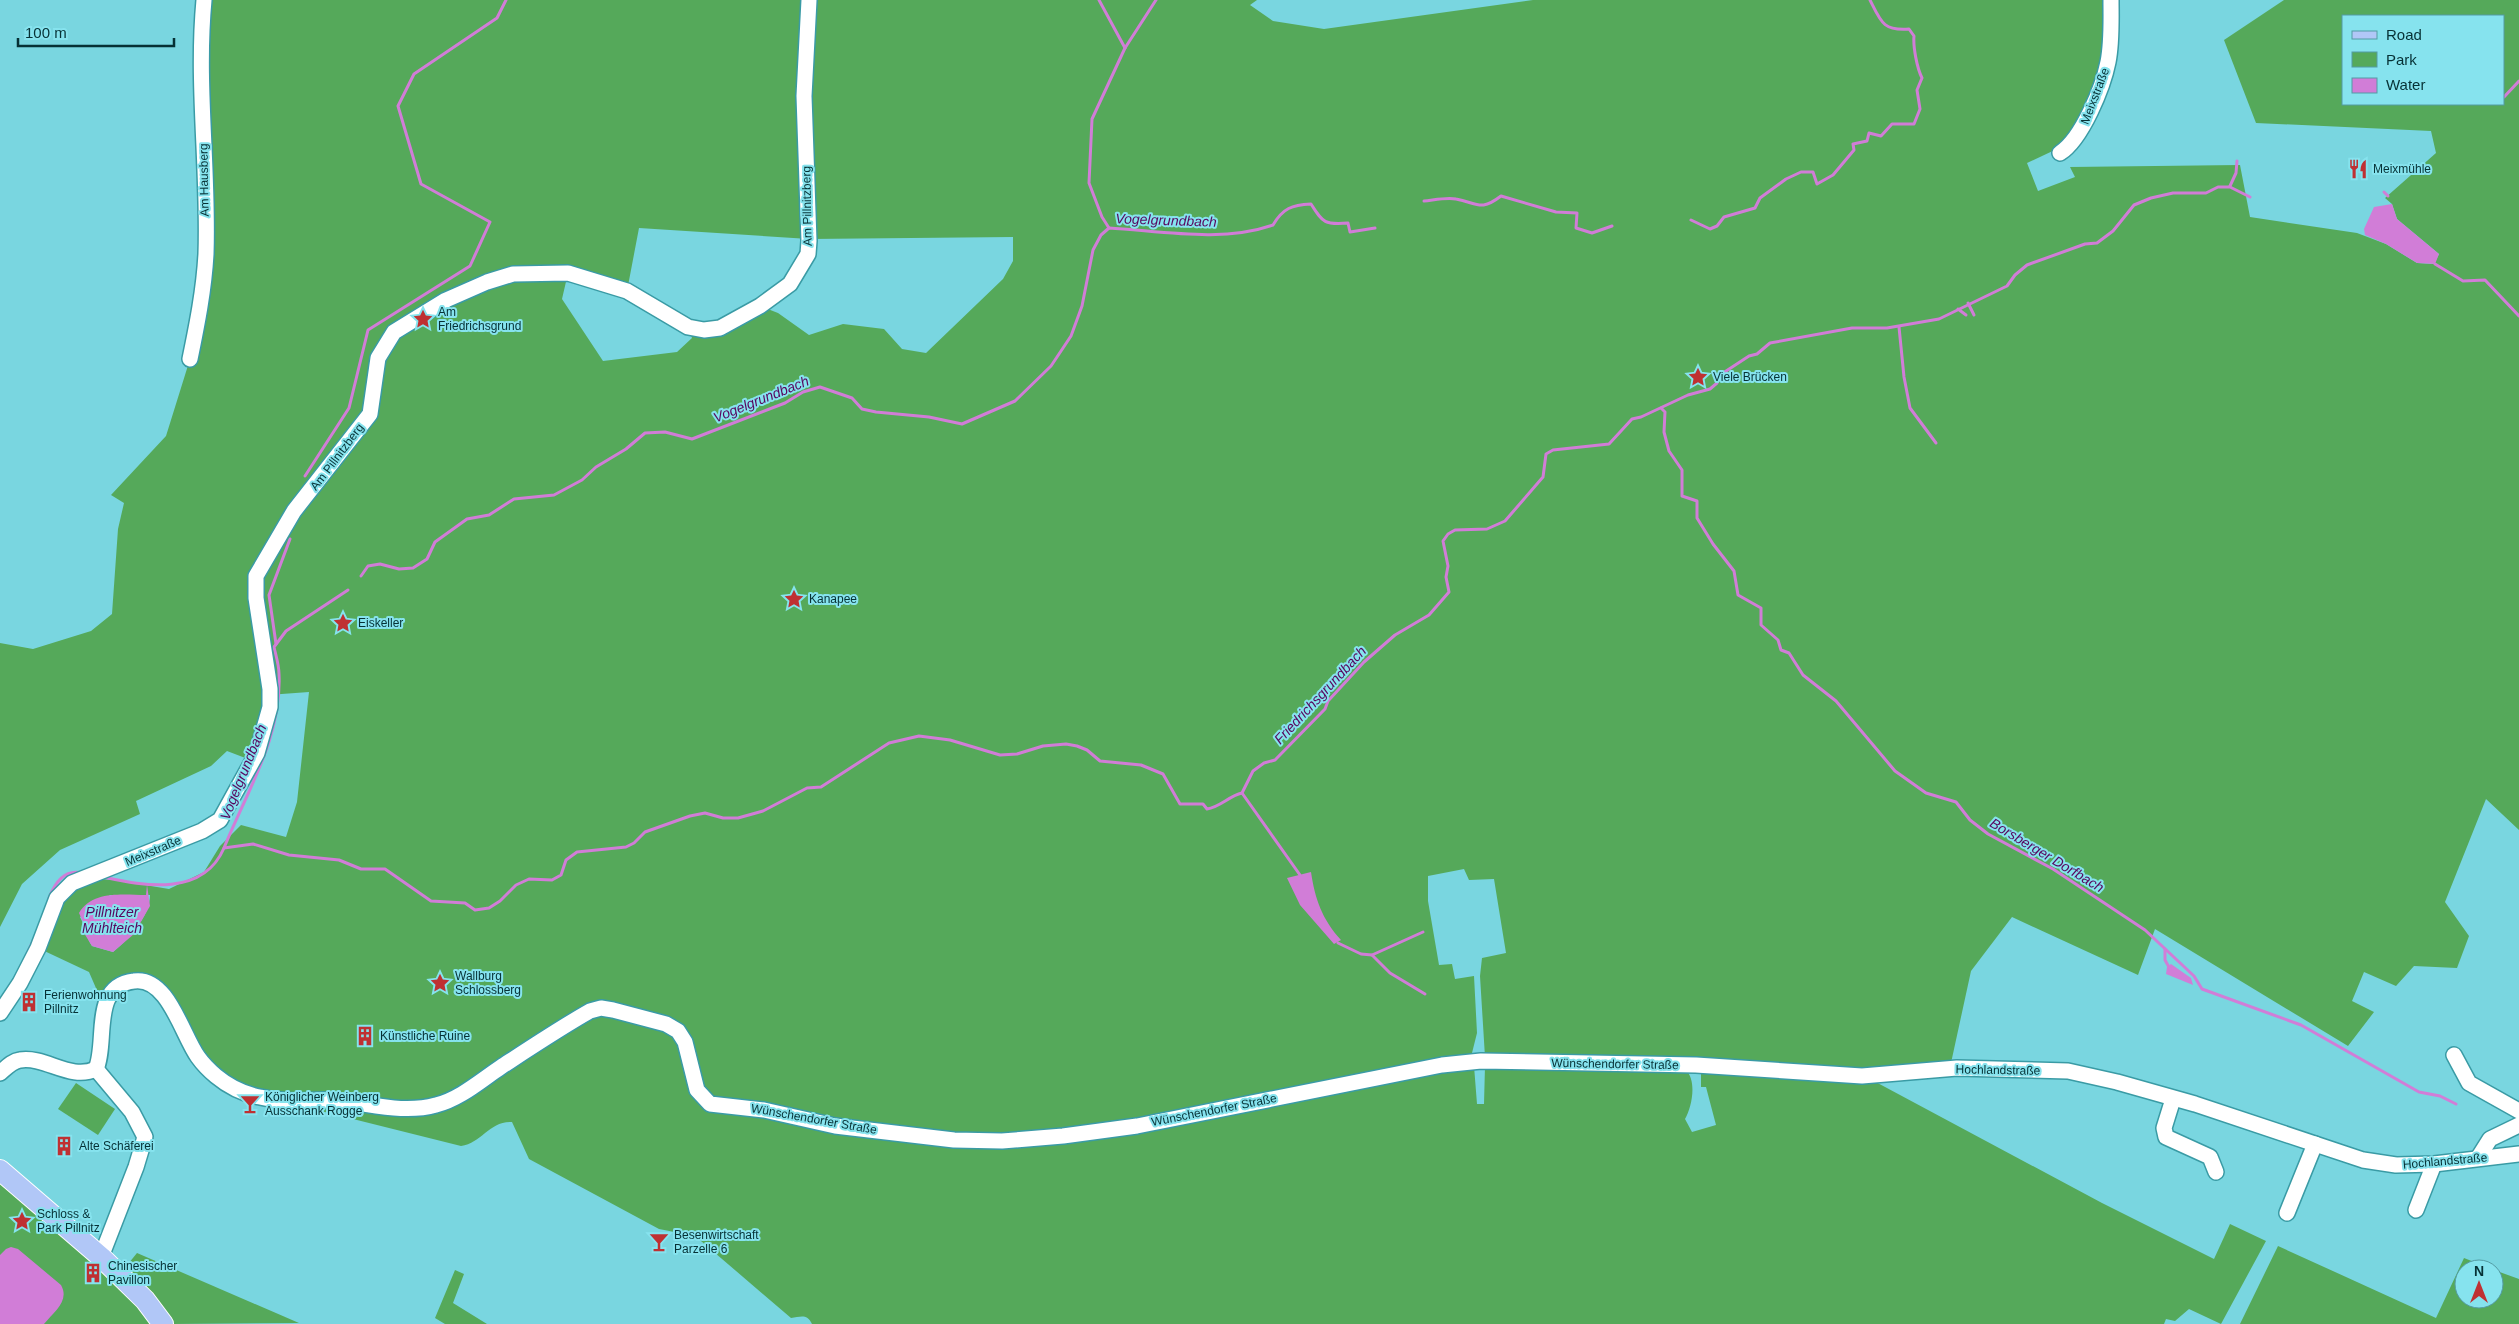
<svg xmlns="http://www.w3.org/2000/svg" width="2519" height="1324" font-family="Helvetica,sans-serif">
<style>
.green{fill:#55a95a;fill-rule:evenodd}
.water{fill:#d17dd7}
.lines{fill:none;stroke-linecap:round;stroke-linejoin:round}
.stream{stroke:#d17dd7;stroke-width:3}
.minor-casing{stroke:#3a9ba5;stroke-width:18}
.major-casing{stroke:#fff;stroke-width:22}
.minor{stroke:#fff;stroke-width:15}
.major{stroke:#b1c7f7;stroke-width:20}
.labels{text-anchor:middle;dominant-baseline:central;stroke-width:4;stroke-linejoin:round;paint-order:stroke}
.street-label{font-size:12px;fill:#063135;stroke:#86e3ee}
.poi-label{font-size:12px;fill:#063135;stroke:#86e3ee;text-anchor:start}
.water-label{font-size:14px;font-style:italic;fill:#58065e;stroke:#86e3ee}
</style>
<rect width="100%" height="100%" fill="#79d6e0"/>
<!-- green -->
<g class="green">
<path d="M204,0h1053l-7,5 23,16 51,8 209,-29h573v51l-26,73 -21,24 -32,15 11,28 37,-14 -5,-10 170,-2 10,52 107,16 29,11 31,19 17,1 5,-10 -42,-35 -5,-15 -7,-6 51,-45 -5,-22 -175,-8 -32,-83 60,-40h235v830l-33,-31 -41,103 24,34 -12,32 -43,-2 -18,20 -32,-14 -12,29 22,11 -26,34 -193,-117 -17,46 -126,-58 -41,54 -20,92 -61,9 -405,-15 -5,-81 2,-18 24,-5 -12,-74 -25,1 -5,-11 -36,7v25l11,64 13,-1 3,15 19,-3 3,57 -6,24 -370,70 -108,10 -108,-10 -165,-26 -16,-9 -14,-48 -83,-40 -141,83 -35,16 -121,-6 -63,-8 -37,-24 -60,-86 -48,23 -13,-30 -51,-24 19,-50 27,-20 31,2 54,9 35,-17 16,-26 21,-21 45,12 11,-35 12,-110 -41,3 -20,64 -21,-8 -16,15 -75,35 4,13 -80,36 -38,34 -22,43v-284l33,6 58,-18 21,-17 6,-85 6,-26 -13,-8 55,-59 24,-77 11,-56zM2343,16h160v88h-160zM639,228l170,11 204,-2v24l-10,18 -77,74 -24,-4 -18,-20 -41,-5 -34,11 -31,-22 -18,-7 -56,24 -16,-3 4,11 -15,14 -74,9 -41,-62 6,-26 59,18zM110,895h40c0,21 -21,44 -37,57l-21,-6c-7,-10 -6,-18 -12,-29z"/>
<path d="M608,1013l67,22 24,64 309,47 466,-80 3,38h7l1,-38 201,4c11,11 6,37 -1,49l7,13 24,-7 -10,-38h-5v-16l171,9 230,123 112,56 16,-35 36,17 -45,83 -32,-15 -14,12 -9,-2 -2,5h-1352c-5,-11 -12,-7 -21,-6l-90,-77 -11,-6 -31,-6 -130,-70 -17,-37c-23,-1 -30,21 -51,24l-152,-38 1,-2 110,6 168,-95z"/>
<polygon points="76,1083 115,1109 98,1135 58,1109"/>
<polygon points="0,1183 123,1288 153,1324 0,1324"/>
<polygon points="2278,1246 2436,1318 2464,1258 2492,1269 2464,1269 2464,1299 2494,1299 2494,1270 2519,1279 2519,1324 2240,1324"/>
<polygon points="137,1253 299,1323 172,1324 124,1269"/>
<polygon points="455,1270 464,1274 453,1303 487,1324 445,1324 435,1318"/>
</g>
<!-- water -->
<g class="water">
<polygon points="2392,204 2397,219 2439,254 2435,264 2417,263 2386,244 2365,235 2364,229 2374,207"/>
<path d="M1311,872c4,27 11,47 30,68l-7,4 -34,-39 -13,-27z"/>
<path d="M147,885l3,21 -16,28 -21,18 -21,-6 -8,-13 1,-7 -6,-13c14,-23 44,-18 67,-18z"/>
<polygon points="2171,964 2191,978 2193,985 2166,974 2167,967"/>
<path d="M11,1247l7,2 43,36c9,16 -7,27 -17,39h-44v-69l6,-6z"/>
</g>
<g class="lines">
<!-- stream -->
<g class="stream">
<polyline points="1099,0 1125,48"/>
<polyline points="2504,97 2519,81"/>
<polyline points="2230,186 2236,173 2237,161"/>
<polyline points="2384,192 2388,196"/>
<path d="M1424,201c10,-1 23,-4 32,-2 22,4 24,13 45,-3l55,16 21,1 -1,15 16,5 20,-7"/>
<path d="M1691,220l19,9 7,-3 7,-9 31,-9 5,-10 26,-19 15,-7h12l4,12 16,-9 21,-25 -1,-6 14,-3 2,-8 12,3 11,-12h22l6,-15 -3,-19 5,-12c-5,-10 -9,-31 -8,-42l-5,-7c-26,2 -28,-7 -39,-29"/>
<polyline points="1109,228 1102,217 1089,183 1092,119 1125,48 1156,0"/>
<polyline points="2435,264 2463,281 2485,280 2519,316"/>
<polyline points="1968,303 1974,315"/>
<polyline points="1958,309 1966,315"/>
<polyline points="1899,327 1904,377 1910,408 1936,443"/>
<polyline points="1661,408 1665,412 1664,432 1669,451 1682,470 1682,496 1697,501 1697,518 1713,544 1734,571 1738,595 1761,608 1761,625 1778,640 1781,650 1789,653 1803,675 1836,701 1895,771 1926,793 1956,802 1970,820 1988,834 2053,869 2145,930 2194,976 2202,989 2301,1025 2419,1092 2440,1096 2456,1104"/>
<polyline points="305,476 349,408 368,330 470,266 490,222 421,184 398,106 414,74 497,18 506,0"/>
<path d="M361,576l7,-10 12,-2 19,5 14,-1 14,-9 8,-17 32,-23 22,-4 25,-16 40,-4 28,-15 14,-13 30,-18 19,-16 20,-1 27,7 93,-36 18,-11 17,-5 32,11 10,11 14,3 53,5 33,7 53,-23 36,-35 20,-30 11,-30 11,-56 8,-15 8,-7c52,3 113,15 164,-3 10,-17 19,-20 38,-21 12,19 14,21 37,19l2,9 25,-4"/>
<polyline points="276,644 269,595 290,539"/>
<polyline points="1242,793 1300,875"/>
<path d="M224,848c23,-57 58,-111 55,-174 0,-9 -3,-18 -5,-27l12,-16 62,-41"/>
<path d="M103,877c42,9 100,20 121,-29l29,-4 36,11 50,5 22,9h24l46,32 34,2 10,7 14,-2 11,-7 16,-16 13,-6 23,1 9,-5 5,-15 11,-8 49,-5 8,-4 11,-11 45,-16 15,-3 18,5h15l25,-7 44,-23 14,-1 68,-44 30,-7 31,4 50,15 17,-1 26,-8 23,-2 11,2 10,4 13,11 41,4 22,9 17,30h23l4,5c13,-2 22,-13 35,-16l11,-22 11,-8 11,-3 50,-51 3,-8 36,-39 31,-27 34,-20 20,-23 -3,-15 2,-11 -5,-25 5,-7 7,-4 32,-1 18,-8 38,-44 3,-23 7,-4 56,-6 23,-25 9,-2 47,-22 22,-6 7,-6 3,-8 29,-19 8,-2 13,-11 82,-15h35l52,-9 68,-33 8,-11 12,-10 58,-21 12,-1 16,-12 21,-26 17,-7 22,-5h33l12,-6h12l20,10"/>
<path d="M49,898c6,-15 15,-29 33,-25"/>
<polyline points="1338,943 1361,954 1372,955 1390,973 1425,994"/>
<polyline points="2165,949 2165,960 2170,969"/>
<polyline points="27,954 34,939"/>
<polyline points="1372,955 1423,932"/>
</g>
<defs>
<g id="minor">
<path d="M2060,153c22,-14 43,-66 48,-91 4,-20 3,-41 3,-62"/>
<path d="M190,359c7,-34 14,-69 16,-105 3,-84 -10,-169 -2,-254"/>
<polyline points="0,1013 20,983 38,948 57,898 72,883 202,831 220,820 231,800 257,753 270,707 270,689 256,598 256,576 294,511 370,414 378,358 394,332 446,300 487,282 513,274 568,273 627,291 688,327 704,330 720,328 760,306 790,284 808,254 809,241 804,96 809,0"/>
<polyline points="2454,1055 2469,1083 2519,1111"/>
<path d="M96,1069c12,-27 -6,-83 38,-88 34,-5 48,54 64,76 5,7 12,14 18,19 12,10 28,18 44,21 23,6 44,3 67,3 36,1 73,15 109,5 24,-6 44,-24 65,-38 29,-19 59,-39 89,-56l11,-3 12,2 53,14 12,7 7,11 12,48 13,14 54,6 71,16 119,14 48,1 61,-5 74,-10 305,-61 39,-4 215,4 166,11 95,-8 111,3 49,11 78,22 168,56 33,5 38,-1 85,-10"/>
<polyline points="96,1069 132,1112 145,1137 136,1167 101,1257"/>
<path d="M0,1073c6,-5 12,-12 20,-13 26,-4 50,21 76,9"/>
<polyline points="2173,1099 2164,1128 2166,1137 2210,1157 2216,1172"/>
<polyline points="2478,1158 2490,1139 2519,1125"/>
<polyline points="2416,1210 2434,1164"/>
<polyline points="2287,1213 2315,1144"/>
</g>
<polyline id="major" points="0,1170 101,1257 145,1300 163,1324"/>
</defs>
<!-- minor casing -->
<use href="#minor" class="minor-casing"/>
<!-- major casing -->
<use href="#major" class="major-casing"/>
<!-- minor -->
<use href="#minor" class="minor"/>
<!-- major -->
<use href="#major" class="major"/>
</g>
<!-- icons -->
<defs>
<symbol id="restaurant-bare" viewBox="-9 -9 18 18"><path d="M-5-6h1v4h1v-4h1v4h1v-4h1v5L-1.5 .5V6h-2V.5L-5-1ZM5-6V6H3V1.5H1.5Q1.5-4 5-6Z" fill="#bf3032" stroke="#86e3ee" stroke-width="2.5" paint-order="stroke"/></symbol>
<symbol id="sight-bare" viewBox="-9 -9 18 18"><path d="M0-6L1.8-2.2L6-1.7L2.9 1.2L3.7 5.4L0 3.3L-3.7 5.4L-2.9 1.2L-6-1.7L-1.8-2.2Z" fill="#bf3032" stroke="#86e3ee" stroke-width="2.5" paint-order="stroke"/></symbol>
<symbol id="building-bare" viewBox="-9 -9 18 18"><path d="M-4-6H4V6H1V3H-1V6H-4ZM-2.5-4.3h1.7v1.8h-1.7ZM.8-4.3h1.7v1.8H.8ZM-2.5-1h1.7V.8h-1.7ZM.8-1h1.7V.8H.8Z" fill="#bf3032" stroke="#86e3ee" stroke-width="2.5" paint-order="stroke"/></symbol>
<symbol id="bar-bare" viewBox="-9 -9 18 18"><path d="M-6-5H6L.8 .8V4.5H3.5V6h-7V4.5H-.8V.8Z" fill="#bf3032" stroke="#86e3ee" stroke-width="2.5" paint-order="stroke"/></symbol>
</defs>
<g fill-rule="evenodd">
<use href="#restaurant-bare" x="2344" y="155" width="28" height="28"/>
<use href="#sight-bare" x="409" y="305" width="28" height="28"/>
<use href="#sight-bare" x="1684" y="363" width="28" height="28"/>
<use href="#sight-bare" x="780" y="585" width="28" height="28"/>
<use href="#sight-bare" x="329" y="609" width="28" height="28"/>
<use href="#sight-bare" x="426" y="969" width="28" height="28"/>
<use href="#building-bare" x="15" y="988" width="28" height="28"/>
<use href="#building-bare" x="351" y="1022" width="28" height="28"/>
<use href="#bar-bare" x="236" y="1090" width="28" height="28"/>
<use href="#building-bare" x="50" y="1132" width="28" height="28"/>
<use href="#sight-bare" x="8" y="1207" width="28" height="28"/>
<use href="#bar-bare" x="645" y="1228" width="28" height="28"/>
<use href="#building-bare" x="79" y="1259" width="28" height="28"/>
</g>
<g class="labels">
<!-- street labels -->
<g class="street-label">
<text transform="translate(2095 96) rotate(-69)">Meixstraße</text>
<text transform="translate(204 180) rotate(-91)">Am Hausberg</text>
<text transform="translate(807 206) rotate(-91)">Am Pillnitzberg</text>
<text transform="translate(337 457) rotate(-53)">Am Pillnitzberg</text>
<text transform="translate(153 851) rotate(-23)">Meixstraße</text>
<text transform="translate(1615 1064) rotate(1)">Wünschendorfer Straße</text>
<text transform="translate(1998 1070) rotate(1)">Hochlandstraße</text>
<text transform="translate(1214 1110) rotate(-11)">Wünschendorfer Straße</text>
<text transform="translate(814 1119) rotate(10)">Wünschendorfer Straße</text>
<text transform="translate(2445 1161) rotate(-5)">Hochlandstraße</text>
</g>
<!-- poi labels -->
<g class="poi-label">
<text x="2373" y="169">Meixmühle</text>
<text x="438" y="312">Am<tspan x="438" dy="14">Friedrichsgrund</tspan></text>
<text x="1713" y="377">Viele Brücken</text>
<text x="809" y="599">Kanapee</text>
<text x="358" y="623">Eiskeller</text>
<text x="455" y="976">Wallburg<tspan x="455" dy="14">Schlossberg</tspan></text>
<text x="44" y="995">Ferienwohnung<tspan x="44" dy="14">Pillnitz</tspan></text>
<text x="380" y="1036">Künstliche Ruine</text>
<text x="265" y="1097">Königlicher Weinberg<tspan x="265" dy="14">Ausschank Rogge</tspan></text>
<text x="79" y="1146">Alte Schäferei</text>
<text x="37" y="1214">Schloss &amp;<tspan x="37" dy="14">Park Pillnitz</tspan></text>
<text x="674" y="1235">Besenwirtschaft<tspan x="674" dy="14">Parzelle 6</tspan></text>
<text x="108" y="1266">Chinesischer<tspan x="108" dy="14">Pavillon</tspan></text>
</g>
<!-- water labels -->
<g class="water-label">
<text transform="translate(1166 220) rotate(2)">Vogelgrundbach</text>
<text transform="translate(761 399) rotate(-22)">Vogelgrundbach</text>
<text transform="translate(1320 695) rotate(-47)">Friedrichsgrundbach</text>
<text transform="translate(243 772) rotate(-68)">Vogelgrundbach</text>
<text transform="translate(2047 855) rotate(31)">Borsberger Dorfbach</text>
<text x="112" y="912">Pillnitzer<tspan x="112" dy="16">Mühlteich</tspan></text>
</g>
</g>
<!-- legend -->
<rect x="2342" y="15" width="162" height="90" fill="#86e3ee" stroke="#539ca4"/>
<rect x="2352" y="31" width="25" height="8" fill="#b1c7f7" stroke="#539ca4"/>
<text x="2386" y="40" font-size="15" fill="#063135">Road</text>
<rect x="2352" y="52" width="25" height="15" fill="#55a95a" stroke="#539ca4"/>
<text x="2386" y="65" font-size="15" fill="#063135">Park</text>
<rect x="2352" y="78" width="25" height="15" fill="#d17dd7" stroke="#539ca4"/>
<text x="2386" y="90" font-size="15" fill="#063135">Water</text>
<!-- north arrow -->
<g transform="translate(2479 1284)"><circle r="24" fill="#86e3ee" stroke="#539ca4"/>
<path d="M0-4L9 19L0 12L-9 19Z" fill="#bf3032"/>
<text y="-8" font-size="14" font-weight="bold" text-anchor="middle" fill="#063135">N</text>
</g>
<!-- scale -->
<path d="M18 38v8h156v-8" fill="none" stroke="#063135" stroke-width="2.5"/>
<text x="25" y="38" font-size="15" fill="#063135" stroke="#86e3ee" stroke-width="4" paint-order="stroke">100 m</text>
</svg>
